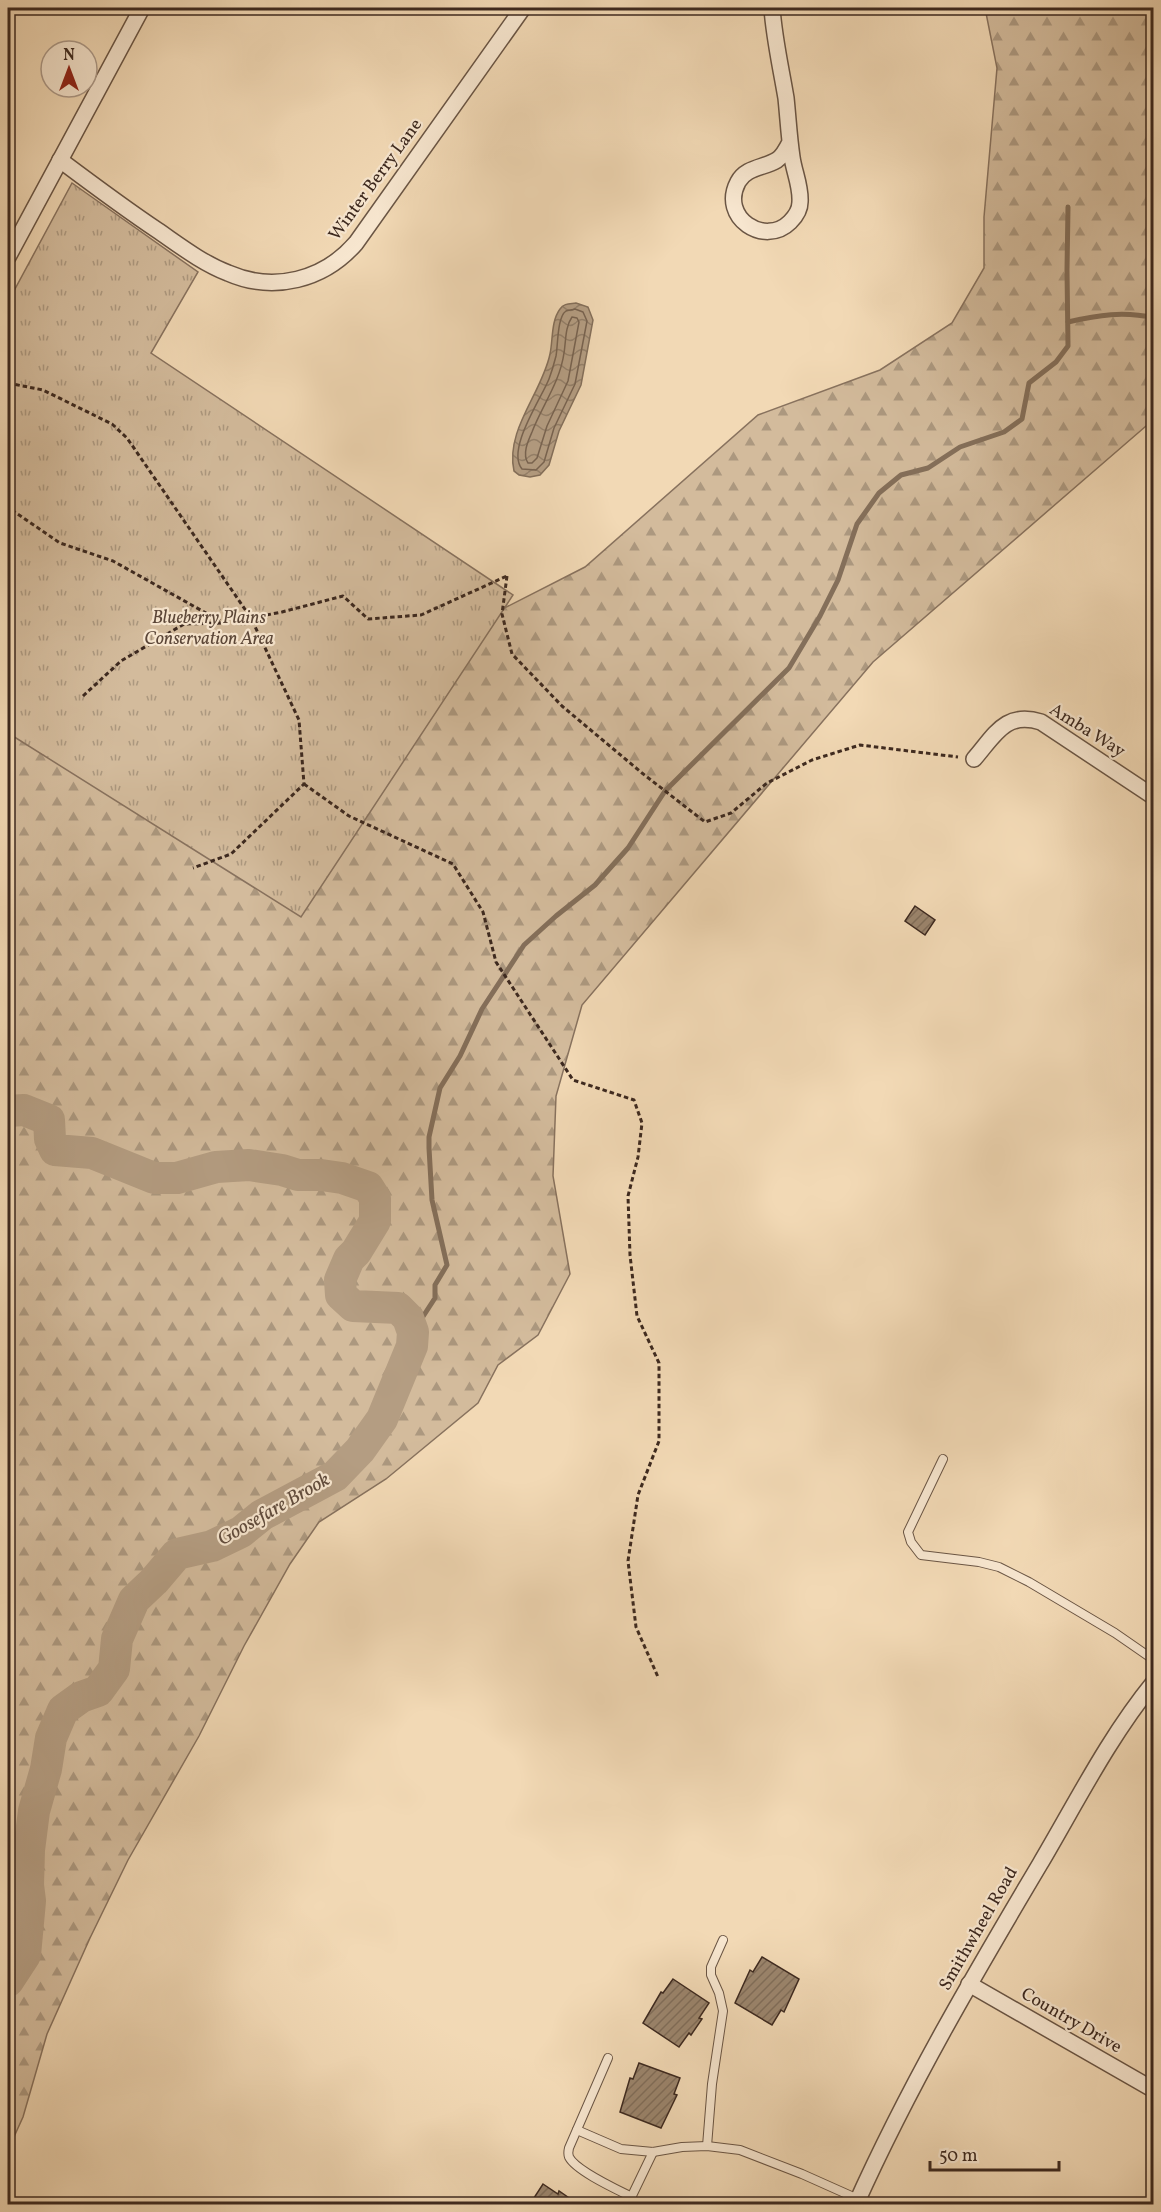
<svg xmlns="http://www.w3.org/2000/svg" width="1161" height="2212" font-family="Vollkorn,serif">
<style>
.forest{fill:url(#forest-firs);stroke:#88725e;stroke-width:1.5}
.park{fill:url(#park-tufts);stroke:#88725e;stroke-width:1.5}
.water{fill:url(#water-waves);stroke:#846f5a;stroke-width:1.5}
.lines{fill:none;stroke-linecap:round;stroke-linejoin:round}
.shore{stroke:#786350;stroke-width:1.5}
.stream{stroke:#846f5a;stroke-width:5}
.river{stroke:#b49d82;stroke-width:32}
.building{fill:url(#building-hatch);stroke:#3d291f;stroke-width:1.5}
.lane-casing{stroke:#6a5544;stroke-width:10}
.street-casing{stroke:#6a5544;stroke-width:18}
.path{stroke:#3d291f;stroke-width:3;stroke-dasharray:4.5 3;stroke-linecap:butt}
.lane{stroke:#f7e6cf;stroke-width:8}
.street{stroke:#f7e6cf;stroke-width:15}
.labels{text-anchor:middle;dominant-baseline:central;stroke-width:4.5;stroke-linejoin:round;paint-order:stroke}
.street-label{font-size:18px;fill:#3d291f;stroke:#f7e6cf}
.park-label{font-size:18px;font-style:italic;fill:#5b4638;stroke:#f7e6cf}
.water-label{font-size:20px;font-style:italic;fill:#614c3d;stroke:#f7e6cf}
</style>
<defs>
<pattern id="forest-firs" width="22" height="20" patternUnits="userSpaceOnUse" patternTransform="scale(1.5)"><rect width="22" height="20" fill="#d3bb9c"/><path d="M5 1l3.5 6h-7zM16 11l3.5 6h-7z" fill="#ac987f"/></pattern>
<pattern id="park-tufts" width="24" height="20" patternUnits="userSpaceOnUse" patternTransform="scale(1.5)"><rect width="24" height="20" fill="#d3bb9c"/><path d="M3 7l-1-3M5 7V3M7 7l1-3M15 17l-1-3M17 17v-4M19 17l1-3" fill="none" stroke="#ac987f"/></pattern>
<pattern id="water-waves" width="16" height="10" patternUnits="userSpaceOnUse" patternTransform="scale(1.5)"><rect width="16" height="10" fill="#b49d82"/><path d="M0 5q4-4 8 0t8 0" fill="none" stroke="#94806a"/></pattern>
<pattern id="building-hatch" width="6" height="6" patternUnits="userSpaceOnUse" patternTransform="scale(1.5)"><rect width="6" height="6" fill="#9b856d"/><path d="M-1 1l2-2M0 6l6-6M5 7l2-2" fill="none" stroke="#806d59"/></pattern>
</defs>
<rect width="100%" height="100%" fill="#f2d9b5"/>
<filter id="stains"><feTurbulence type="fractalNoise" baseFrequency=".00333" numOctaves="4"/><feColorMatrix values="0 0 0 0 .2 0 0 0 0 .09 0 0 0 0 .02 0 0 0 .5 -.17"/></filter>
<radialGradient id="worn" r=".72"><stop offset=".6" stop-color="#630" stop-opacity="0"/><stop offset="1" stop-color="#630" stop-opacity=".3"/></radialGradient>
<!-- forest -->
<polygon class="forest" points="985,8 1153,8 1153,420 873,662 582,1005 556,1096 553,1176 570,1274 538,1335 498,1365 478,1403 386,1479 319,1522 290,1564 244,1646 199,1736 128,1860 90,1938 47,2034 23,2117 8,2150 8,419 424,649 585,567 758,415 880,370 952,323 984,268 984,217 997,68"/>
<!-- park -->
<polygon class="park" points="72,183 198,272 151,353 513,595 301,917 8,733 8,302"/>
<!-- water -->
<path class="water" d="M576,303l12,4 5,13 -12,65 -22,46 -10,34 -9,10 -10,2 -11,-2 -5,-4c-9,-41 28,-78 36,-117 3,-14 1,-33 10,-45 4,-6 10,-5 16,-6z"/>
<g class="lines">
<!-- shore -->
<g class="shore">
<path d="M575,309l8,3 4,9 -12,63 -21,44 -10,34 -8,8 -14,-1c-16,-19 19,-70 27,-90 3,-8 5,-15 7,-23 2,-10 1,-39 10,-45 2,-1 7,-1 9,-2z"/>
<path d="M572,317l5,1 2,4 -11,59 -21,45 -10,32 -5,5h-4c-6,-9 0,-22 4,-31 10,-26 28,-50 32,-79 2,-12 1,-26 8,-36z"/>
</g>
<!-- stream -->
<g class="stream">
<path d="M1068,322c30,-7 56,-11 86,-4"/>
<polyline points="413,1332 435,1298 435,1285 447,1265 432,1200 429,1148 429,1137 440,1088 460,1056 482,1009 524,945 556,916 595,885 628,848 665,791 789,668 820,616 838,580 857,524 879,493 901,475 928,468 960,447 1004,432 1022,419 1029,383 1056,362 1068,346 1067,270 1068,207"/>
</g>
<!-- river -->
<polyline class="river" points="8,1111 24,1110 49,1120 50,1139 55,1150 92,1153 154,1178 177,1178 216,1167 249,1165 282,1170 298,1175 321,1175 342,1178 368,1187 375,1198 375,1221 356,1252 349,1259 340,1280 341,1295 353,1306 398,1308 408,1318 413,1332 412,1346 382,1419 360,1450 335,1476 262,1515 241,1532 212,1546 177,1554 154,1581 134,1600 117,1639 114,1669 98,1691 81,1697 63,1710 51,1738 46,1769 34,1811 29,1850 28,1885 30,1901 25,1955 8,1981"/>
</g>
<!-- building -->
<g class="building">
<polygon points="915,906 935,920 925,935 905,921"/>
<polygon points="762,1957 799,1979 784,2012 781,2010 772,2025 735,2003 750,1970 753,1972"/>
<polygon points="673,1979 709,2003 699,2018 702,2019 691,2035 689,2033 679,2047 643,2023 661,1992 663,1993"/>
<polygon points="639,2063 680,2078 674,2094 677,2095 661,2128 620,2112 630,2078 633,2079"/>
<polygon points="543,2184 558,2194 559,2191 575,2202 573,2204 530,2204"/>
</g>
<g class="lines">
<defs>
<g id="lane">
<polyline points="943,1459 908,1532 911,1542 921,1555 979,1562 999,1567 1029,1582 1115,1633 1154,1660"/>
<path d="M608,2058l-39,90c-1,4 -1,6 0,9 7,14 49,33 63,40"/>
<polyline points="577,2130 621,2149 653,2152 682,2147 707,2146 740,2150 802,2174 858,2199"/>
<polyline points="707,2146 712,2084 723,2011 719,1993 711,1975 711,1967 723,1940"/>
<polyline points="628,2204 653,2152"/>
</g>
<g id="street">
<path d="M772,8c2,30 9,60 14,90 2,19 3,39 6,59 2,15 9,29 8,45 0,7 -4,14 -10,20 -25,25 -71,-4 -52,-40 8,-15 26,-14 39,-22 6,-4 10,-12 13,-18"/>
<path d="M60,160c32,24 64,48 97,70 22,15 45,33 71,43 46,20 96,7 128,-30l167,-235"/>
<polyline points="8,257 142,8"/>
<path d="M974,759c21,-24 31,-48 67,-37l113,75"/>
<polyline points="969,1984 1154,2090"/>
<path d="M856,2204c53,-118 118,-229 184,-340 36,-61 69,-127 114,-182"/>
</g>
</defs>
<!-- lane casing -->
<use href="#lane" class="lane-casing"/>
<!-- street casing -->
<use href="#street" class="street-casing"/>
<!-- path -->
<g class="path">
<polyline points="8,383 43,390 112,424 127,438 251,618 282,612 343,596 368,619 421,615 507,576"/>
<polyline points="8,504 9,508 60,543 113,561 222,622"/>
<polyline points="507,576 502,614 512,654 562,706 642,773 705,822 731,813 767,783 812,760 860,745 958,757"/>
<polyline points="83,696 121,661 184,624 224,623 251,618 299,720 304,784 231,854 193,868"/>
<polyline points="304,784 349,816 453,864 483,912 496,962 573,1080 634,1100 642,1123 638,1157 628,1196 630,1255 637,1316 659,1363 659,1441 638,1495 628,1561 636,1627 658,1677"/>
</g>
<!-- lane -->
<use href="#lane" class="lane"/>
<!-- street -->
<use href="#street" class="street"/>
</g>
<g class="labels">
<!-- street labels -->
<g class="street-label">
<text transform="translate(376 180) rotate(-54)">Winter Berry Lane</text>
<text transform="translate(1087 731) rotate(32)">Amba Way</text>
<text transform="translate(979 1929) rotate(-60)">Smithwheel Road</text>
<text transform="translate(1071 2021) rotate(30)">Country Drive</text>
</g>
<!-- park labels -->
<g class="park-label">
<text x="209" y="618">Blueberry Plains<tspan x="209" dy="21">Conservation Area</tspan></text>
</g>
<!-- water labels -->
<g class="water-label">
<text transform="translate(274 1510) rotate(-30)">Goosefare Brook</text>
</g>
</g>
<!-- margin -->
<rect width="1161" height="2212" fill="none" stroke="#f2d9b5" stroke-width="30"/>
<rect x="9" y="9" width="1143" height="2194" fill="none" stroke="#3d291f" stroke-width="3"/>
<rect x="15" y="15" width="1131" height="2182" fill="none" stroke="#3d291f" stroke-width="1.5"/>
<!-- north arrow -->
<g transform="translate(69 69)"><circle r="28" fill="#f7e6cf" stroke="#ad9a89" stroke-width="1.5"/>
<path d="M0-4.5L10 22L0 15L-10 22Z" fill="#8f2418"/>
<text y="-9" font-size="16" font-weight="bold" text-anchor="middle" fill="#3d291f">N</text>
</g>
<!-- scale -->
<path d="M930 2161v9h129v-9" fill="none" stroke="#3d291f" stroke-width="3"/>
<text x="939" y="2161" font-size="18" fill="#3d291f" stroke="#f7e6cf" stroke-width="4.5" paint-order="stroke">50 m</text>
<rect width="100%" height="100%" filter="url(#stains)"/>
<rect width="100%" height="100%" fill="url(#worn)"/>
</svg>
